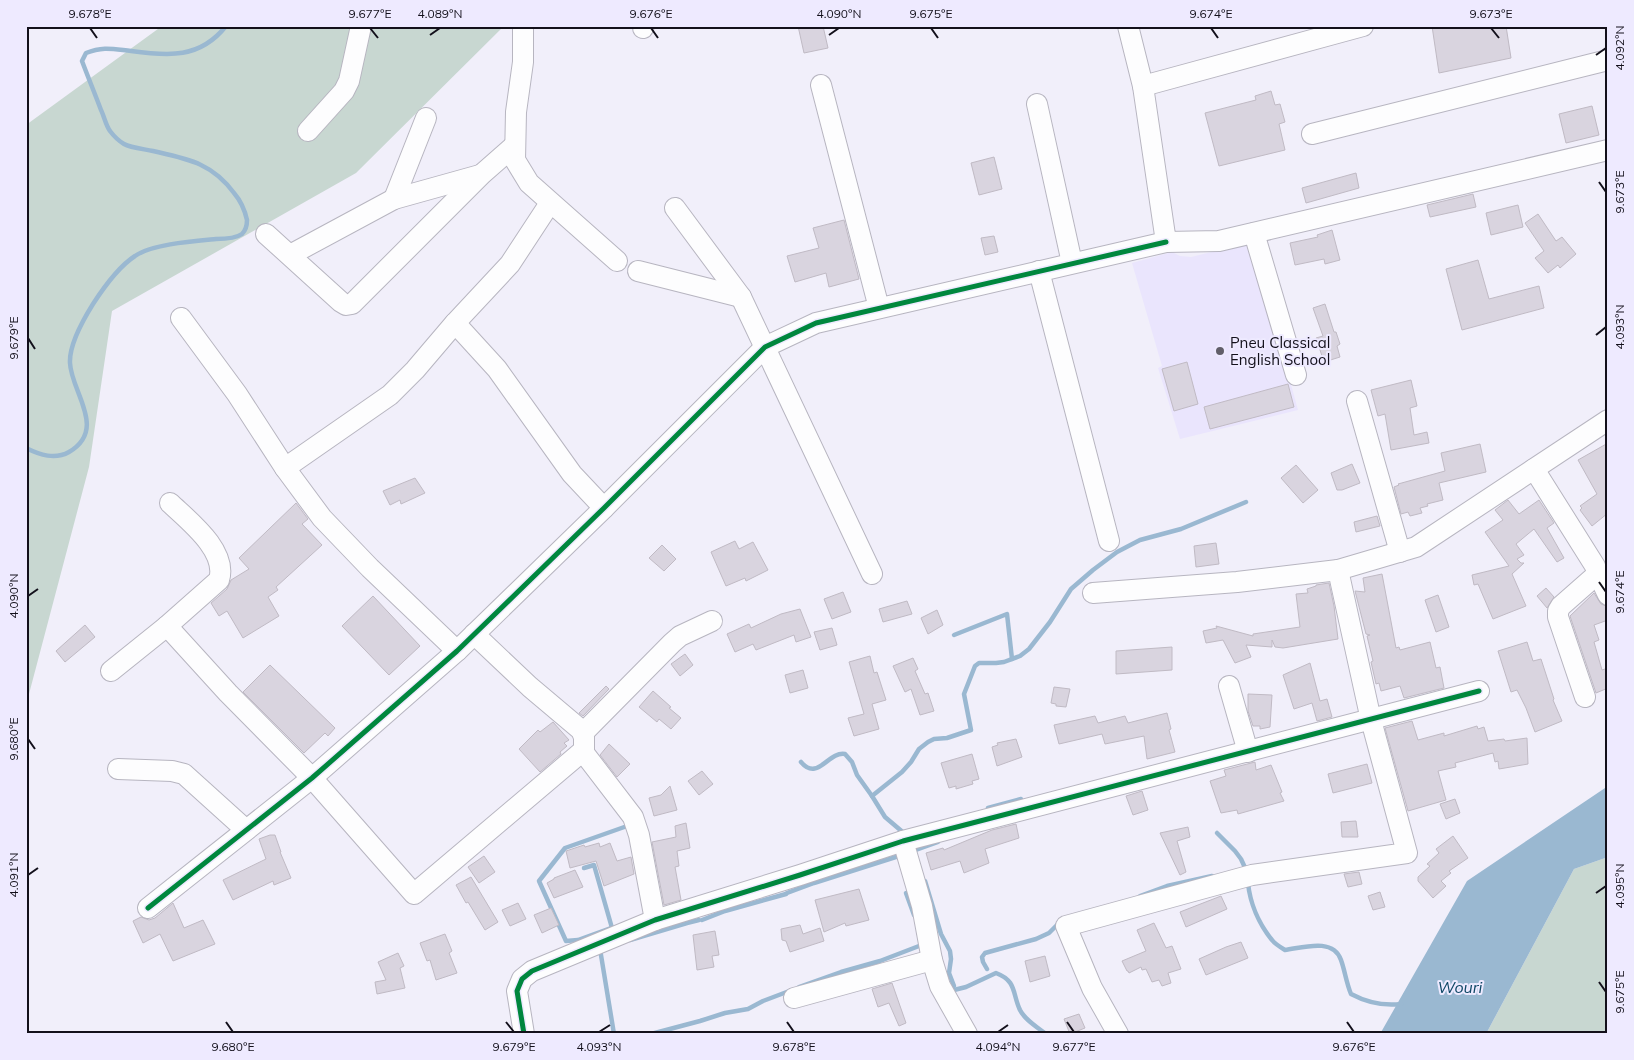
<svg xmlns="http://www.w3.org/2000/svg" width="1634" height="1060" font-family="Mulish,sans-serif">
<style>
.built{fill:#eae5fd}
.green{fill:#c8d7d1}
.water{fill:#9ab8d1}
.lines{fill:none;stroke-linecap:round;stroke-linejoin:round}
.stream{stroke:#9ab8d1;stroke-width:4.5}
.building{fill:#d9d4df;stroke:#c0bac4}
.minor-casing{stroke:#b7b5c0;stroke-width:22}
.minor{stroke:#fdfdfe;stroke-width:20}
.cycleway-casing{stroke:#eeeaff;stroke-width:8}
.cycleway{stroke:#00873e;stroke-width:5}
.ticks{fill:none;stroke:#13101b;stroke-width:2}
.poi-dot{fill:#615e69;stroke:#eeeaff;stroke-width:2}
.labels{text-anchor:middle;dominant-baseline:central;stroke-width:4;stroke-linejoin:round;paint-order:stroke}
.poi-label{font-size:15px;fill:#13101b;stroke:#eeeaff;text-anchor:start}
.water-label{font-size:16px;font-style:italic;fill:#0e4665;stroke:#eeeaff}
.neatline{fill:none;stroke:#13101b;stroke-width:2}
.ticks-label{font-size:12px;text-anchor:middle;fill:#13101b}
</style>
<rect width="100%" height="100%" fill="#f1effa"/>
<!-- built -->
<polygon class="built" points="1252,242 1298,410 1180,439 1158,368 1162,366 1132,263 1172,252 1180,256 1191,257"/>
<!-- green -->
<g class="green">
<polygon points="162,26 504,26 356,173 112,311 89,467 29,694 26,745 26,125"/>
<polygon points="1608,857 1608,1034 1486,1034 1574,869"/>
</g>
<!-- water -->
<polygon class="water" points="1608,786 1608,857 1574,869 1486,1034 1380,1034 1467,881"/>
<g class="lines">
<!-- stream -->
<g class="stream">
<path d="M26,448c14,7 29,12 43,4 39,-23 2,-60 1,-89 -1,-19 13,-43 23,-59 11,-17 25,-37 42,-48 17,-12 60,-15 81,-17 8,0 19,0 26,-5 4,-4 5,-9 5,-14 -2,-9 -7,-20 -13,-27 -22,-30 -46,-34 -81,-42 -9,-2 -22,-3 -29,-7 -5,-3 -11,-9 -14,-13 -4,-5 -6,-15 -9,-21 -6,-16 -13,-33 -19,-49l4,-8c17,-7 27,-4 45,-2 37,5 69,8 95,-25"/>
<polyline points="954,635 1007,614 1012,659"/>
<path d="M801,762c17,20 27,-11 44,-8l7,8 5,13 15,21 13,21 20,17"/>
<polyline points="872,796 902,772 911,762 919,749 928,742 934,739 947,738 971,730 964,694 975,666 979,663 996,663 1004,662 1020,656 1029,649 1050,622 1071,589 1093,570 1117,552 1140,540 1181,529 1246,502"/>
<polyline points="988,808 1021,799"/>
<polyline points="1217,833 1235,851 1241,859 1247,872"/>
<polyline points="913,851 938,842"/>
<polyline points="584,868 594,865 612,928"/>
<polyline points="925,881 941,934 950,951 951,959 949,973 954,986"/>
<path d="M1248,883c2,20 11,41 24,57 3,4 8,7 13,10 17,-2 48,-13 56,10 4,11 5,22 10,34 15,8 33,12 50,10"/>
<polyline points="787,893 814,883 902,855"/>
<polyline points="906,893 914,915"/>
<polyline points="1140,896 1167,886 1212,876"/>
<polyline points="702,920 725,911 786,894"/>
<polyline points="611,928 578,940 566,941 539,881 565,848 630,825"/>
<polyline points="630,940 687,923 699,920"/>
<polyline points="600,949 614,1034"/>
<polyline points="987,969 983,962 982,957 985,953 1036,939 1049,933 1060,922"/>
<polyline points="799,987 841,972 880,961 919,946 923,943"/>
<path d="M950,991l16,-4 30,-14c21,8 16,20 24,37 5,10 17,17 26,24"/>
<polyline points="651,1034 700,1021 725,1013 748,1009 763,1001 792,990"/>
</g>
</g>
<!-- building -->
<g class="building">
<polygon points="798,26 823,26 828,48 804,53"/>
<polygon points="1432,26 1506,26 1511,58 1439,73"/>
<polygon points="1271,91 1275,105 1280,104 1285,122 1279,124 1285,150 1219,166 1205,113 1256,100 1255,96"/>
<polygon points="1592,106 1599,135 1566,143 1559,114"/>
<polygon points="994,157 1002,189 979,195 971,163"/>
<polygon points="1356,173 1359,188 1306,203 1302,188"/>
<polygon points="1473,194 1476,207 1430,217 1427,205"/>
<polygon points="1518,205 1523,227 1491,235 1486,213"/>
<polygon points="1538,214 1556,241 1562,237 1576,254 1560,268 1558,265 1548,273 1535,258 1544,251 1525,223"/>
<polygon points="844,220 859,279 829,287 826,273 795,282 787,256 819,248 813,228"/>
<polygon points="1332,230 1340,260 1325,264 1324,259 1295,265 1290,243 1318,237 1317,235"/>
<polygon points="994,236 998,252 985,255 981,238"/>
<polygon points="1478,260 1489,299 1539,286 1544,308 1462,330 1446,269"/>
<polygon points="1325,304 1334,332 1336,332 1340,344 1337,346 1340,357 1324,362 1316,338 1323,336 1313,308"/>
<polygon points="1187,362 1198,404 1174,411 1162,369"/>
<polygon points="1411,380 1417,406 1410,408 1414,435 1427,432 1429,443 1391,450 1385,414 1378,416 1371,390"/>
<polygon points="1288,384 1294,407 1210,429 1204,407"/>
<polygon points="1608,443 1608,513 1592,526 1580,510 1582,508 1580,506 1597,494 1578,460"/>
<polygon points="1480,444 1486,472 1439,483 1443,500 1427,504 1428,506 1420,508 1422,513 1410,516 1408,512 1401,514 1394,487 1399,485 1398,484 1445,471 1441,453"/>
<polygon points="1352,464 1360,483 1342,490 1337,490 1331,473"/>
<polygon points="1296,465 1318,490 1303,503 1281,478"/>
<polygon points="415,478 425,493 401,504 400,500 390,505 383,491"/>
<polygon points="1508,500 1519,514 1539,500 1554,523 1547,528 1564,558 1557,562 1534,529 1516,544 1524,555 1517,559 1521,563 1524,563 1512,574 1526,606 1493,619 1478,584 1474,585 1472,575 1509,566 1485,532 1503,520 1495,510"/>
<polygon points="296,503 308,519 302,524 322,545 276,587 278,590 268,597 279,616 243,638 227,611 219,616 211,603 227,589 231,580 249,569 239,558"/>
<polygon points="1377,516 1380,526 1356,532 1354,522"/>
<polygon points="735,541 739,549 753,542 768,570 746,581 745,578 726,586 711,552"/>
<polygon points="1216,543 1219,564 1196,567 1194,546"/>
<polygon points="662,545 676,559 664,571 649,558"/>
<polygon points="1382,574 1396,648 1399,647 1400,650 1430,642 1436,668 1440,667 1444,688 1404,698 1400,686 1381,691 1379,683 1376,684 1371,662 1373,661 1367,636 1370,635 1366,634 1355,591 1365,592 1363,578"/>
<polygon points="1329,583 1334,606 1338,639 1283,648 1275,647 1272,640 1272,647 1246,645 1251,657 1235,663 1223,640 1206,643 1203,631 1217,628 1216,626 1253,636 1253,634 1300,627 1296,594 1308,593 1307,589 1316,586 1316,585"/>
<polygon points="1546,588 1554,597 1547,608 1537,596"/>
<polygon points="843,592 851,612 832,619 824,599"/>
<polygon points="1594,593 1601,604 1608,607 1608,620 1594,625 1599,640 1594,642 1602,670 1608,668 1608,688 1596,693 1570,616"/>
<polygon points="1438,595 1449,627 1436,632 1425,600"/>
<polygon points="373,596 420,646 389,675 342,626"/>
<polygon points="907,601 912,614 883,622 879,609"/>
<polygon points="800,609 811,637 796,642 794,635 756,650 753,644 735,652 727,634 749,624 751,628 781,614"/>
<polygon points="937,610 943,625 928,634 921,618"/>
<polygon points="85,625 95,637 65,662 56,651"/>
<polygon points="832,628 837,645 820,650 814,632"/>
<polygon points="1527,642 1533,661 1541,659 1554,699 1553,700 1562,721 1535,732 1526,708 1517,690 1511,692 1498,651"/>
<polygon points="1172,647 1172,670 1116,674 1116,651"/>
<polygon points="685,654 693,665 680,676 671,664"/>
<polygon points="870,656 874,673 877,672 886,700 872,704 879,729 854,736 848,718 864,714 849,662"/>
<polygon points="913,658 918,669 915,671 925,694 928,693 934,711 920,715 911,689 905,692 893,666"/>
<polygon points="1310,663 1320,701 1327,699 1332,717 1317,721 1312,703 1294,709 1283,675"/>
<polygon points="270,665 335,728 328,736 325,733 304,753 243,692"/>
<polygon points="803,670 808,688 790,693 785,675"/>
<polygon points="606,686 609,689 583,716 579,713"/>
<polygon points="1054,687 1070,689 1066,707 1056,706 1056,704 1051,703"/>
<polygon points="653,691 671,707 669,708 681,718 671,729 659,719 657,722 639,707"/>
<polygon points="1248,694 1272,695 1270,727 1260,729 1260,726 1253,726 1248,711"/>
<polygon points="1167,713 1171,729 1169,730 1175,752 1147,759 1144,736 1105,744 1102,734 1059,744 1054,725 1095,716 1098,723 1125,716 1128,723"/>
<polygon points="1412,721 1418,740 1444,733 1444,736 1477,726 1478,729 1484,727 1488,741 1504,739 1505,741 1527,738 1528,764 1499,769 1498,761 1495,762 1493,753 1455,763 1456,767 1438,771 1446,800 1408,811 1385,728"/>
<polygon points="553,722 569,740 564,743 567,746 560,752 561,754 540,772 519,749 538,730 540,732"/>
<polygon points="1016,739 1022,757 997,766 992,747 998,745 997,743"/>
<polygon points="609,744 630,764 617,777 600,755"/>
<polygon points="972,754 979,779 972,781 973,784 956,789 956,786 949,788 941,763"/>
<polygon points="1255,762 1256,770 1271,765 1282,792 1280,793 1284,801 1238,814 1237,810 1221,813 1210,781 1226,776 1224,770"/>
<polygon points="1367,764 1372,783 1333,793 1328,774"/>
<polygon points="702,771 713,784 699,795 688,781"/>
<polygon points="670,786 677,810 654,816 649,798 661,795"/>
<polygon points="1142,791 1148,810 1133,815 1126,796"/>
<polygon points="1455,799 1460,813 1446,819 1440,804"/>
<polygon points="1356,821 1358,837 1342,837 1341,822"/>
<polygon points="686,823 690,848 677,851 679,866 675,867 681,900 664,905 652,842 676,837 675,826"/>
<polygon points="1016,824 1019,838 985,849 989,863 964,873 960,861 931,870 926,853 943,848 944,850 992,830"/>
<polygon points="1188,827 1190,837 1177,841 1186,872 1180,875 1160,833"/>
<polygon points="270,835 275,835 281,852 280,852 291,878 274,885 273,881 233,900 223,880 266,859 259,839"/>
<polygon points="1453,836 1468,858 1449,871 1451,873 1441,881 1446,886 1433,898 1418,881 1418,877 1430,866 1427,864 1439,853 1436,849"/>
<polygon points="599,843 600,847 610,843 617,861 631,857 634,874 604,886 596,861 570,868 566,851 584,845 585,847"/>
<polygon points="484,856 495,872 479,883 468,867"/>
<polygon points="575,870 583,887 554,898 547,883 554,879 554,878"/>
<polygon points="1359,872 1362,884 1348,887 1344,874"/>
<polygon points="471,877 498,922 485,930 468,902 466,903 456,885"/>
<polygon points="859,889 869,920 846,926 845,923 824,932 815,900"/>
<polygon points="1380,892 1385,907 1373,910 1368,896"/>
<polygon points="1221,896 1227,909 1186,927 1180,912"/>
<polygon points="173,903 184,928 203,920 215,944 173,961 160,934 143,943 133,921 141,917 149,920 155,918"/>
<polygon points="518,903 526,919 510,926 502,910"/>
<polygon points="551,908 559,925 542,933 534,915"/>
<polygon points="1154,923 1166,948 1172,946 1181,969 1168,973 1171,983 1162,986 1159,980 1152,982 1146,969 1142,970 1141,967 1129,973 1128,971 1127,971 1122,961 1146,951 1137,930"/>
<polygon points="800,925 803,934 820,928 824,941 790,952 786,941 782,940 781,929"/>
<polygon points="715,931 719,955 712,956 714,967 697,970 693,935"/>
<polygon points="445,934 452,951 449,953 457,973 436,980 430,960 427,961 420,943"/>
<polygon points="1241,942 1248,958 1206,975 1199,959 1226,947"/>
<polygon points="398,953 404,966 400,968 405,988 377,994 375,982 386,980 378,962"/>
<polygon points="1045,956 1050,976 1030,982 1025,961"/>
<polygon points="892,983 906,1023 899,1026 889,1003 878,1007 872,989"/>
<polygon points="1079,1014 1085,1028 1070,1034 1064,1019"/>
</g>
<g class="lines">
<defs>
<g id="minor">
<polyline points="523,26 523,62 516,112 515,160 529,183 617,261"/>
<polyline points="1128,26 1143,86 1166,242 1219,241 1608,150"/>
<polyline points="643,28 644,26"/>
<polyline points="821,85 879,308"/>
<polyline points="1143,86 1363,26"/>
<polyline points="1037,104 1072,263"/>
<polyline points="308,131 344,91 349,81 361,26"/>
<polyline points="1312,134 1608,60"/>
<polyline points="394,199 426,118"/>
<polyline points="675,208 741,297 872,574"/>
<polyline points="1254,233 1296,375"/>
<polyline points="266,234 341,302 346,305 352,304 482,174 515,145"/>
<polyline points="290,255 394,199 480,175"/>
<polyline points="638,271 741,297"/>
<polyline points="1039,271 1109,541"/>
<polyline points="181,318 237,394 285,468 322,518 370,568 457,651"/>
<polyline points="455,323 497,369 572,474 604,508"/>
<polyline points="1357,401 1400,552"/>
<polyline points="285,468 390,395 415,370 455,323 510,264 550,203"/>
<polyline points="1534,469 1595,566 1597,572 1594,577 1561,606 1558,611 1558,617 1585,697"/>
<polyline points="1597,572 1608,595"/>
<polyline points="1093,593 1237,582 1338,570 1416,547 1608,420"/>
<polyline points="167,626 228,693 312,778 414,894 584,750"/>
<polyline points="474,634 530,687 581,730 584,737 584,753 633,817 639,835 655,920"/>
<path d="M111,671l56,-45 52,-46c9,-29 -30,-59 -49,-77"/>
<polyline points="1229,686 1248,752"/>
<polyline points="583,733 672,643 680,636 712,621"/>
<polyline points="118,769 172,771 184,774 246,830"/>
<polyline points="903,841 922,906 932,960 940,986 967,1034"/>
<polyline points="148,908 312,778 457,651 604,508 765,347 816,323 1166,242"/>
<polyline points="794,998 932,960"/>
<polyline points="524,1034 517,991 522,979 532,971 655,920 800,875 903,841 1479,691"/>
<polyline points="1118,1034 1092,988 1066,926 1252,875 1407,853 1371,720 1338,570"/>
</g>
</defs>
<!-- minor casing -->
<use href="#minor" class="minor-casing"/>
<!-- minor -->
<use href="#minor" class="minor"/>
<defs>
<g id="cycleway">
<polyline points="148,908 312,778 457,651 604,508 765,347 816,323 1166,242"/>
<polyline points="524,1034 517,991 522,979 532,971 655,920 800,875 903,841 1479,691"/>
</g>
</defs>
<!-- cycleway casing -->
<use href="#cycleway" class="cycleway-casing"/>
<!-- cycleway -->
<use href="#cycleway" class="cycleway"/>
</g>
<!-- ticks -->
<path class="ticks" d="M90,28l7,10M370,28l8,10M651,28l7,10M931,28l7,10M1211,28l7,10M1491,28l8,10M430,35l10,-7M829,35l10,-7M1596,55l10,-7M1599,182l7,10M1596,335l10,-8M28,338l7,11M1599,582l7,10M28,596l10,-7M28,739l7,10M28,875l10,-7M1596,893l10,-7M1599,982l7,10M226,1022l7,10M506,1022l8,10M787,1022l7,10M1067,1022l7,10M1347,1022l7,10M599,1032l11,-7M998,1032l10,-7"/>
<!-- markers -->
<circle class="poi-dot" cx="1220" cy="351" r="5"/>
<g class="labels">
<!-- poi labels -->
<g class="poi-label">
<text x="1230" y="342">Pneu Classical<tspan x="1230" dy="17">English School</tspan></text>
</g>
<!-- water labels -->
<g class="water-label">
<text x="1460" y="987">Wouri</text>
</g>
</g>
<!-- border -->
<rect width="1634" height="1060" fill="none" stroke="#eeeaff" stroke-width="55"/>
<rect x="28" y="28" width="1578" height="1004" class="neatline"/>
<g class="ticks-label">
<text x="90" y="18">9.678°E</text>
<text x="370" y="18">9.677°E</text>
<text x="440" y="18">4.089°N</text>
<text x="651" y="18">9.676°E</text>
<text x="839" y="18">4.090°N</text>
<text x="931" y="18">9.675°E</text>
<text x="1211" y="18">9.674°E</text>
<text x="1491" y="18">9.673°E</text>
<text transform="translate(1620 48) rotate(-90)" y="4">4.092°N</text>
<text transform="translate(1620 192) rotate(-90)" y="4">9.673°E</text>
<text transform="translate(1620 327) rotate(-90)" y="4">4.093°N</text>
<text transform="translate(14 338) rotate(-90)" y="4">9.679°E</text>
<text transform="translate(1620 592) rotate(-90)" y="4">9.674°E</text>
<text transform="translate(14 596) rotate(-90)" y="4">4.090°N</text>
<text transform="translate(14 739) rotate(-90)" y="4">9.680°E</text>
<text transform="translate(14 875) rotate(-90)" y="4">4.091°N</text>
<text transform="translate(1620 886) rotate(-90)" y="4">4.095°N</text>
<text transform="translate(1620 992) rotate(-90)" y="4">9.675°E</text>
<text x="233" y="1051">9.680°E</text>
<text x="514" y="1051">9.679°E</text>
<text x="599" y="1051">4.093°N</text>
<text x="794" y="1051">9.678°E</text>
<text x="998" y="1051">4.094°N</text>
<text x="1074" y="1051">9.677°E</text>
<text x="1354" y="1051">9.676°E</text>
</g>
</svg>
